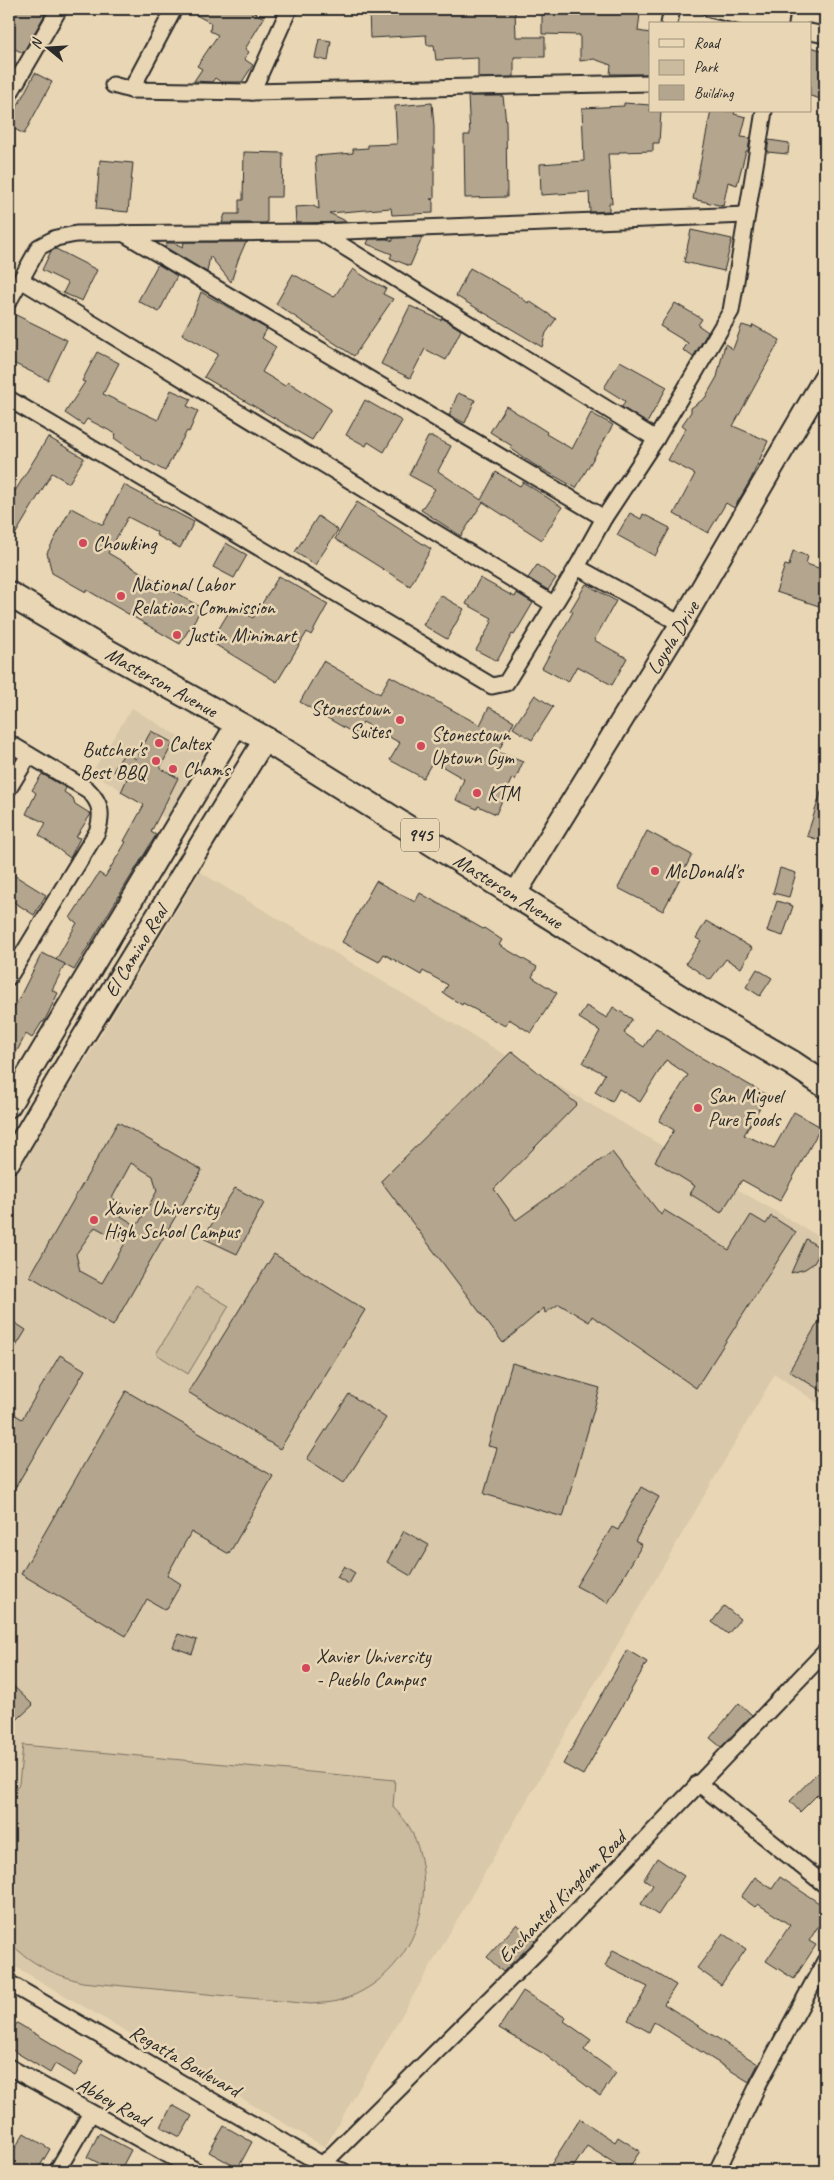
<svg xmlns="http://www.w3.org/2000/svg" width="834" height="2180" font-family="Caveat,sans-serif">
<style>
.built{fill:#d9c8a9}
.green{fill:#caba9e;stroke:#7a7264}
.building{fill:#b4a68e;stroke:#2b2b2b;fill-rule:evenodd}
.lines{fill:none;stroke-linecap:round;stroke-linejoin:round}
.street-casing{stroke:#2b2b2b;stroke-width:19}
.secondary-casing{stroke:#2b2b2b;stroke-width:25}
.primary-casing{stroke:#2b2b2b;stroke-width:28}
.street{stroke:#e9d6b4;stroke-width:15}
.secondary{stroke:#e9d6b4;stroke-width:21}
.primary{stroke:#e9d6b4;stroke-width:24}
.poi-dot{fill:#d1495b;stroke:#e9d6b4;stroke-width:2}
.labels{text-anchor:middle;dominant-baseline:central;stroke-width:5;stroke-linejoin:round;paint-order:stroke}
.shield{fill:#e9d6b4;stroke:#645e54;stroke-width:1}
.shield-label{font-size:19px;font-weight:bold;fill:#2b2b2b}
.poi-label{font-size:20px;fill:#2b2b2b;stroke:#e9d6b4;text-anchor:start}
.street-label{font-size:20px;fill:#2b2b2b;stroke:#e9d6b4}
</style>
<rect width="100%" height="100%" fill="#e9d6b4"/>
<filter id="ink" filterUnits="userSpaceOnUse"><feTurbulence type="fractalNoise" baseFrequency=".02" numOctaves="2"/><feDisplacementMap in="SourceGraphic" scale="10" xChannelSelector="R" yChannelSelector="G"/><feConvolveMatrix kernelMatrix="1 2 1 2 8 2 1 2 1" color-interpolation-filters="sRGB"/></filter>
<g filter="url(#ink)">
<!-- built -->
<g class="built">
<polygon points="132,708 204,752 167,819 92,772"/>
<polygon points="200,872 507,1056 825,1240 825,1408 775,1374 325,2147 9,1963 9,1186"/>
</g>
<!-- green -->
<g class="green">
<polygon points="196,1287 229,1306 188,1374 156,1354"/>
<path d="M23,1745l372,35 -2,27c7,8 16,17 20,27 29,67 -3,146 -75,167 -8,2 -18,2 -27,3l-229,-22c-32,-9 -49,-17 -73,-40v-145l10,-13z"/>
</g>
<!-- building -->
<g class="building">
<polygon points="9,9 48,9 23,53 9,46"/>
<polygon points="185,9 249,9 264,18 245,49 249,52 244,59 253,65 242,82 221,82 215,78 212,82 194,81 202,69 197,66 218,35 210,31 211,23"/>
<polygon points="369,9 515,9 516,37 545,37 545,57 514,57 514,77 478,78 478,58 436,60 434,45 427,45 426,35 370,38"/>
<polygon points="542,9 588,9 640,14 638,31 650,33 650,74 610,74 611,65 594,59 580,61 580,35 542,34"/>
<polygon points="319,39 331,41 328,61 315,58"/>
<polygon points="810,47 825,51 825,100 810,96"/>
<polygon points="35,73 52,82 24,134 9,126 9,122"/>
<polygon points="468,96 503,96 506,122 507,197 465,198 464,135 470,135"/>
<polygon points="432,103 434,126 434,199 430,199 433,200 433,213 392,215 391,208 329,213 348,222 296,223 295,207 313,206 319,209 315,156 353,153 353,149 368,148 368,145 397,144 395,106"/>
<polygon points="624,103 650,105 650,111 661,111 659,143 653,143 653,151 619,152 619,154 608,154 612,203 609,203 609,211 590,212 589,192 541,195 540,164 584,161 582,108 624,106"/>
<polygon points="711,111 735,111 734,114 746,117 741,137 750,138 748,151 746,151 737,185 728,182 723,206 693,199"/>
<polygon points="769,140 789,143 788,154 767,152"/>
<polygon points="244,152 283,153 282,197 267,197 267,223 222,223 225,214 239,214 239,200 243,200"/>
<polygon points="100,160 133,163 128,212 96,209"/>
<polygon points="691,230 732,239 724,271 684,262"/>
<polygon points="420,237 422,238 410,266 390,258 392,254 367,244 369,239 387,239 393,241 393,238"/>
<polygon points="184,242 248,242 245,244 238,260 231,282 210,256 207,272 165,247 167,243 174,243 183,247"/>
<polygon points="56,249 97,270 82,301 63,293 68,283 42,270 51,251"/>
<polygon points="158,264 177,276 159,312 138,301"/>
<polygon points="470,268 515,293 528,303 529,301 556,319 546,333 542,347 456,296"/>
<polygon points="353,269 371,281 386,288 383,294 393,299 354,356 276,304 293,274 334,297"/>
<polygon points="201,292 267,329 262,338 276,347 262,372 285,386 288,382 331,409 312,440 204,377 218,354 182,334 194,312"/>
<polygon points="675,303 702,319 698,325 708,332 693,357 683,350 688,343 660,326"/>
<polygon points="410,306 441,320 442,318 461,330 446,360 425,349 410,378 381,364"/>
<polygon points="16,315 67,340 48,380 9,361 9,330"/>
<polygon points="742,325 752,328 753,325 780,340 733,426 768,441 751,479 734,508 726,503 708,533 674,514 695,474 668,460 686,428 682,425 691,412 691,408 705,398 717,377 725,344 733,349"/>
<polygon points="97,352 119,363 103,394 158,420 171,390 191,399 187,406 198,411 189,432 187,431 165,471 141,458 142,457 114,438 116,434 87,419 83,425 65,413 85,382 82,381"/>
<polygon points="620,361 667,387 647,423 622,407 625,401 604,388"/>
<polygon points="458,393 475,400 465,423 449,415"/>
<polygon points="365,400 402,421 384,452 368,442 366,446 346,435"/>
<polygon points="506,406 547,432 546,434 572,449 591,413 613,425 576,488 533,464 510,448 512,446 490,432"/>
<polygon points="48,437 84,458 69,483 52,473 9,545 9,501"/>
<polygon points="428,437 433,437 451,446 438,471 481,500 496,472 520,486 523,482 562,507 542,540 483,502 461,536 421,510 435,489 409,475"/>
<polygon points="124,485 194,522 180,548 156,535 157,532 128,517 108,553 202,608 180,644 87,590 86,592 52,573 47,553 71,508 103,525"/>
<polygon points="357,502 431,549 410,586 335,539"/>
<polygon points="630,513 641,519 643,514 670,528 655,556 617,535"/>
<polygon points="318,516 338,530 315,565 295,552"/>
<polygon points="226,543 247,555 234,578 213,567"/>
<polygon points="793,551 808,556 806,564 825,570 825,586 819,606 776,592 785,565 789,566"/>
<polygon points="537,565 556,578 548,590 528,578"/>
<polygon points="279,576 328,604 311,635 307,632 277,682 211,642 233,605 253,618"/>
<polygon points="480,578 507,593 515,597 517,593 533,603 514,635 512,634 497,661 476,650 492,622 490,621 492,618 466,604"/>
<polygon points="586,584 616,601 594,640 627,658 612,685 577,666 568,682 542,668 573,612 570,611"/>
<polygon points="440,595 464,609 447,639 423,625"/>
<polygon points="323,661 380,694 390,676 480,725 489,707 514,721 498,752 523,762 515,780 512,778 496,814 478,806 477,809 456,800 464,779 433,761 423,778 390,760 400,743 363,722 355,734 300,702"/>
<polygon points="535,695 553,707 532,740 513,728"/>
<polygon points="151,731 173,743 160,768 178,778 151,832 156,835 74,970 56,960 77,923 70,918 99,873 105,877 126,842 124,841 144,805 121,792 127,779 113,771 125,752 136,759"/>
<polygon points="42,774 66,788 64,792 73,798 75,804 91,814 76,837 80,838 70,858 39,835 46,823 26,814 36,793 32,790"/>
<polygon points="822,789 825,789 825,842 807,836"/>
<polygon points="647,831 692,855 663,911 618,888"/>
<polygon points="780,868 796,873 789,897 773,893"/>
<polygon points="9,872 46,895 34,915 9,899"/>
<polygon points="376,881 415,902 420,893 483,929 484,928 502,940 499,945 537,967 532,977 557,993 531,1033 509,1019 505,1026 463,1003 462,1005 443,993 448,985 423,971 421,975 384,954 379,962 342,942"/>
<polygon points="777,901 793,906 783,936 767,931"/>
<polygon points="706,921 752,948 741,968 726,959 710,980 686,963 701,941 696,938"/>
<polygon points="42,953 65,964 52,990 58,993 44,1022 42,1022 32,1038 26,1034 9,1066 9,1018"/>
<polygon points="757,969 772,978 760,996 746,987"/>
<polygon points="586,1006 607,1018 613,1007 632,1019 624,1033 644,1047 656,1028 658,1029 686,1049 767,1095 744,1135 774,1148 794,1112 821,1127 780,1201 742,1180 721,1213 690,1194 695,1186 655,1161 674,1130 659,1121 688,1075 666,1060 640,1102 619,1089 612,1102 595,1092 605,1074 583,1063 600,1031 579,1018"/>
<polygon points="512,1051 577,1104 494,1189 516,1220 612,1152 661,1215 664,1210 729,1250 751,1215 766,1224 771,1216 796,1232 696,1388 592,1316 589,1322 559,1304 545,1313 544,1308 503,1343 381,1181"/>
<path d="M118,1122l84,48 -89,156 -83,-50zM131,1163l22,13 4,15 -20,35 -21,-13 5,-10 -9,-5zM95,1227l30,16 -23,40 -22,-12 -4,-17z"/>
<polygon points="235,1188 264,1203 237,1254 203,1238"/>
<polygon points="806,1239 822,1249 814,1263 805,1269 791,1273"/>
<polygon points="274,1254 365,1310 280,1449 188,1392"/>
<polygon points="825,1311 825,1393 789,1371"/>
<polygon points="9,1319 26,1330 9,1358"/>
<polygon points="60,1355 85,1370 9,1498 9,1411 22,1419"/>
<polygon points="512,1363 600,1388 563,1517 484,1494 497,1448 488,1446"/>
<polygon points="126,1391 273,1476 229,1554 191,1532 167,1575 181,1584 166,1610 147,1599 126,1636 21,1574"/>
<polygon points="349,1394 386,1418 344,1483 307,1459"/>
<polygon points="641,1487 659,1497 635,1541 642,1545 608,1603 576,1586 612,1527 618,1530"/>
<polygon points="404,1531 429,1545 411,1576 387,1562"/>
<polygon points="344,1566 355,1573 349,1584 337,1577"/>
<polygon points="724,1606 740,1619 728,1634 712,1622"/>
<polygon points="178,1634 197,1640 192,1654 173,1647"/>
<polygon points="627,1650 647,1662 583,1775 563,1764"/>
<polygon points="9,1682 33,1705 9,1727"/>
<polygon points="739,1703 752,1715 721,1747 710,1738"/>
<polygon points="817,1773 825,1781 825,1787 800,1812 790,1801"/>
<polygon points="657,1858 684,1876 658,1915 641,1904 653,1885 644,1879"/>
<polygon points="755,1877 772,1889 780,1877 825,1907 825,1915 809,1941 816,1945 794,1979 766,1961 790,1925 758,1904 755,1907 741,1897"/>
<polygon points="517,1924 535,1941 503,1972 487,1957"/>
<polygon points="723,1933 746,1949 721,1985 697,1968"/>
<polygon points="613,1950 641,1964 676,1985 664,2004 758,2064 749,2082 654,2022 649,2032 628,2020 648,1987 605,1966"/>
<polygon points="523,1991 566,2018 564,2021 591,2040 584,2050 616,2073 600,2096 544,2054 499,2028"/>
<polygon points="17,2023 83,2062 75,2076 55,2064 50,2073 9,2048 9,2036"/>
<polygon points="172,2105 192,2116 180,2137 161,2127"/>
<polygon points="580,2119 615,2142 618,2137 640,2151 627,2171 587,2146 571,2171 547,2171"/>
<polygon points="224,2126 252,2142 238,2168 209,2152"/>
<polygon points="24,2133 50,2149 37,2171 9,2171 9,2158"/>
<polygon points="99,2133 131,2150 120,2171 114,2171 87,2157"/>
</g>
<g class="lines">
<defs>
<g id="street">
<polyline points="710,9 770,24"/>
<polyline points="669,24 672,9"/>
<polyline points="780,24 782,9"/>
<polyline points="810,32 825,35"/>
<polyline points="113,85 131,90 252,92 650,83"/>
<polyline points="131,90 174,9"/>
<polyline points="252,92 289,9"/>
<polyline points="9,95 59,9"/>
<polyline points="320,232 656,439"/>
<polyline points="123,233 604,518"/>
<polyline points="21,280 553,604"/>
<polyline points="9,301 39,247 56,238 76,234 320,232 746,215"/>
<polyline points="9,399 492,686 506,683 577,567 604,518 656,439 731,311 764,111"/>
<polyline points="577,567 681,624"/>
<path d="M9,743l79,47c13,13 15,24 9,42l-88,145"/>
<polyline points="9,788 29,755"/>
<polyline points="698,1783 825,1885"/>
<polyline points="9,1983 323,2165 343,2171"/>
<polyline points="9,2067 197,2171"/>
<polyline points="57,2171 91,2113"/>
<polyline points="316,2171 549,1940 825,1652"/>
<polyline points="717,2171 759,2083 825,1961"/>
</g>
<g id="secondary">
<path id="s1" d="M515,894l166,-270 144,-247"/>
<polyline points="9,1106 237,724"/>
<path id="s2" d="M9,1162l71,-120 185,-303"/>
</g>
<g id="primary">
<path id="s3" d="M9,594l90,53 166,92 435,271 92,53 33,22"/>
</g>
</defs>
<!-- street casing -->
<use href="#street" class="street-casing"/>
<!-- secondary casing -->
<use href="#secondary" class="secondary-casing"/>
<!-- primary casing -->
<use href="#primary" class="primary-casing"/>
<!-- street -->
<use href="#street" class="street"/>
<!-- secondary -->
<use href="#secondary" class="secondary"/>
<!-- primary -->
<use href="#primary" class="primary"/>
</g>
</g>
<!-- markers -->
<g class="poi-dot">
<circle cx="83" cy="543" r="5"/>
<circle cx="121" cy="596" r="5"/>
<circle cx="177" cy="635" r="5"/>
<circle cx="400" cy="720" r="5"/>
<circle cx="159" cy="743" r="5"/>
<circle cx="421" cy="746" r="5"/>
<circle cx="156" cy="761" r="5"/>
<circle cx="173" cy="769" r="5"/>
<circle cx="477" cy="793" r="5"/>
<circle cx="655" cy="871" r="5"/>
<circle cx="698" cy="1108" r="5"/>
<circle cx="94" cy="1220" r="5"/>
<circle cx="306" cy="1668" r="5"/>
</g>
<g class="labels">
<!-- shield labels -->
<rect class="shield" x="401" y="818.5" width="38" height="33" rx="4"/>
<g class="shield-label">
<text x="420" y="835">945</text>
</g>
<!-- poi labels -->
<g class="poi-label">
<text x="93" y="543">Chowking</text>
<text x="131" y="584">National Labor<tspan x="131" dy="23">Relations Commission</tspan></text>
<text x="187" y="635">Justin Minimart</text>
<text x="390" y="708" text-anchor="end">Stonestown<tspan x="390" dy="23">Suites</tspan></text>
<text x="431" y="734">Stonestown<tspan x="431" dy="23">Uptown Gym</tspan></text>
<text x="169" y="743">Caltex</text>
<text x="146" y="749" text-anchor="end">Butcher's<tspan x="146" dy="23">Best BBQ</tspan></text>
<text x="183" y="769">Chams</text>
<text x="487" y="793">KTM</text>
<text x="665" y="871">McDonald's</text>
<text x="708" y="1096">San Miguel<tspan x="708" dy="23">Pure Foods</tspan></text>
<text x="104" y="1208">Xavier University<tspan x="104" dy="23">High School Campus</tspan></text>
<text x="316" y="1656">Xavier University<tspan x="316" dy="23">- Pueblo Campus</tspan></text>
</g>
<!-- street labels -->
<g class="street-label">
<text stroke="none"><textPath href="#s1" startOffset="301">Loyola Drive</textPath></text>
<text stroke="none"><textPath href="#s3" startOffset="176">Masterson Avenue</textPath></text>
<text stroke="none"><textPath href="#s3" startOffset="581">Masterson Avenue</textPath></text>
<text stroke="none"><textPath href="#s2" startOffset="246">El Camino Real</textPath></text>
<text transform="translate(562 1897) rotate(-46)">Enchanted Kingdom Road</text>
<text transform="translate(185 2061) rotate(30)">Regatta Boulevard</text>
<text transform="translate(113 2102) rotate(29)">Abbey Road</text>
</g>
</g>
<!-- margin -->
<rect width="834" height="2180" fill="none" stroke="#e9d6b4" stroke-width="30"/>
<rect x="15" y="15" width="804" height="2150" fill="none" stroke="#2b2b2b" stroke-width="2" filter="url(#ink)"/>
<!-- legend -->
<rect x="649" y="22" width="162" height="90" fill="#e9d6b4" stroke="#9d927d"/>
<rect x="659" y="39" width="25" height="8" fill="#e9d6b4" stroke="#9d927d"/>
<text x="694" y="48" font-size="15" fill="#2b2b2b">Road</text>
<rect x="659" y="60" width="25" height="15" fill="#caba9e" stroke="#9d927d"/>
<text x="694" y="72" font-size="15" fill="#2b2b2b">Park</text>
<rect x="659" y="85" width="25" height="15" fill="#b4a68e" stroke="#9d927d"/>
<text x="694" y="98" font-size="15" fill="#2b2b2b">Building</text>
<!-- north arrow -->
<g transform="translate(48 48) rotate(288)" stroke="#e9d6b4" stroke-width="4" paint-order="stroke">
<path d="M0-4L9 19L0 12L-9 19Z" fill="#2b2b2b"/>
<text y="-8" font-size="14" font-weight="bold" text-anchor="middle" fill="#2b2b2b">N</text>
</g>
</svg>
